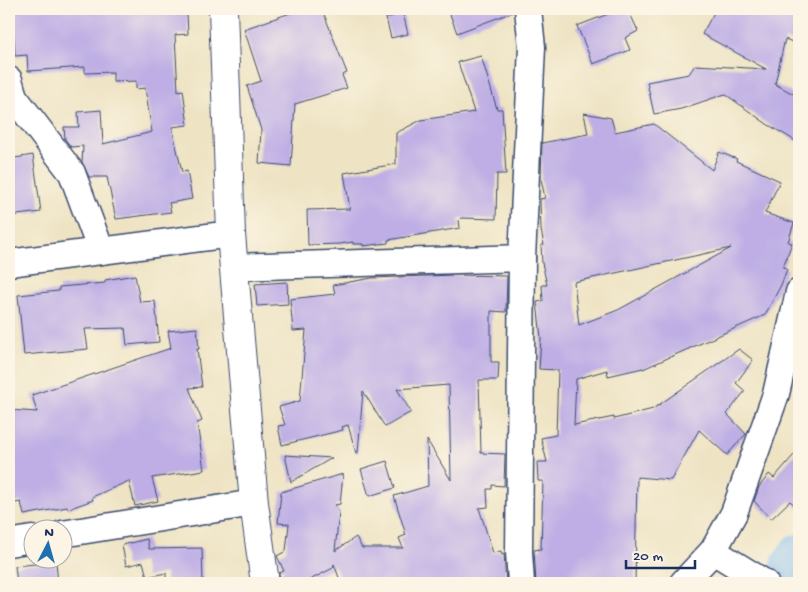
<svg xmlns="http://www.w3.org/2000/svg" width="808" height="592" font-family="'Gochi Hand',sans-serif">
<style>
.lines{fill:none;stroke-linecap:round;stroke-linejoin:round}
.river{stroke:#7bb8ee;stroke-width:41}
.building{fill:#beaee5;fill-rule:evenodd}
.minor-casing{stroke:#3b4a6d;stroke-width:29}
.major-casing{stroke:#3b4a6d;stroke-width:30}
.minor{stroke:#fff;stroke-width:26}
.major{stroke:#fff;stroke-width:28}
</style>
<rect width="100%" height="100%" fill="#fcf5e5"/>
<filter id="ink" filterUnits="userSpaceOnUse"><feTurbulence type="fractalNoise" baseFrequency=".02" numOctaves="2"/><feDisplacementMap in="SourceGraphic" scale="10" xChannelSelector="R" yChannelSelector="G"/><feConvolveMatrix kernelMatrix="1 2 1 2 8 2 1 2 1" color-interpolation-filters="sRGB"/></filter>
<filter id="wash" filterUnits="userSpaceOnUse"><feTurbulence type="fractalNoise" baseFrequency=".0096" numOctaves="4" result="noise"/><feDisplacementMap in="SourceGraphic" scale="20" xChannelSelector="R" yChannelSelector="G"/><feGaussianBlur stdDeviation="1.12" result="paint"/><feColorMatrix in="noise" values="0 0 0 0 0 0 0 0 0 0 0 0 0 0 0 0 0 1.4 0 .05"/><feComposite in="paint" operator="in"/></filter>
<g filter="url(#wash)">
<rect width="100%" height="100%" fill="#eee3c3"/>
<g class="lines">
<!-- river -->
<polyline class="river" points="791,566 799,554"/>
</g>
<g id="blocks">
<!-- building -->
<g class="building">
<polygon points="12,9 183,9 183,13 187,13 188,34 175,35 178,91 183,90 188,125 172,127 182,172 187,171 192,199 169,203 171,212 116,219 107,177 89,177 82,162 83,146 71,147 65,139 64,127 79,127 78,112 101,110 103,144 152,132 145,88 136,89 136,81 113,82 113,72 85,73 85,67 28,71 27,55 15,56"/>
<polygon points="302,9 322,9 347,73 342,75 347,88 295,104 291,166 259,163 261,130 247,86 261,81 244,29"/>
<polygon points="448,9 513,9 513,12 457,33"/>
<polygon points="621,9 628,9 638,31 625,38 630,50 593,64 577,26"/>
<polygon points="716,9 799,9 799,30 795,43 785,39 775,84 799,97 799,143 767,124 725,94 681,109 654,114 647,82 689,74 695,65 766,69 702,34"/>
<polygon points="403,13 408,34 391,38 386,18"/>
<polygon points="481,56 497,109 502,109 506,174 497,174 496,219 461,218 459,220 460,228 388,240 388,243 363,246 363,244 353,244 353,242 340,244 308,245 307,210 350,209 344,173 396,164 396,133 421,120 474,112 458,62"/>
<path d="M584,113l27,5 4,14 39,-8 58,46 7,-18 18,7 -1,2 44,20 -15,32 29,10 -6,19 4,1 -9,24 4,2 -6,16 -16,30 -122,54v-1l-35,8 -1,-6 -31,9 -2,46 40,-8v2l39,-10 86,-60 14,11 -17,23 9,8 -18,23 19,20 -19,21 -28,-25 -28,50 -34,-3 -2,106h-99l-2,-33 7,-1 2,-68h-5l-1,-19h10l-6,-24 15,-3 2,-65 -19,-1 2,-31 -4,-36 6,-1 -1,-16h5l-5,-22 -1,-18h3l-3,-15 -1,-29v-2l5,-1 -4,-19 1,-36 46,-9zM731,248l-113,62 -39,15 -5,-43z"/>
<polygon points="33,155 41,212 9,216 9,159"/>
<polygon points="135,275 140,302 155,301 159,342 127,345 125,328 85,329 88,349 24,355 18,295 59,291 59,287 105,283 105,280"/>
<polygon points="454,275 507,276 506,312 491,311 491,362 499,362 498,380 479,380 481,453 505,454 504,486 492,485 492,489 487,489 488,507 479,508 493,553 501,551 502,555 504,554 506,583 341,583 334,564 333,568 304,583 280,583 279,573 284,571 277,556 286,551 289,524 278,523 281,492 343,474 340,504 335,505 339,512 335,551 356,537 362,548 403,548 399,538 406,535 394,496 428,486 427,440 451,480 449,385 397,389 411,412 385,427 363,391 358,453 356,453 348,425 342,427 343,430 282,445 278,426 285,425 279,407 300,401 306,330 293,331 290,299 335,294 333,285 372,278"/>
<polygon points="287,282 288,304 257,306 255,284"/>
<polygon points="197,328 199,349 197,349 202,387 189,388 202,421 197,423 204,470 152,478 158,501 135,506 129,481 92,497 93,500 68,509 67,507 24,515 21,502 9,504 9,410 37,412 32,395 171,348 168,331"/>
<polygon points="799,449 799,509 790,501 771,519 754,501 759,487 769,474 774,478"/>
<polygon points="285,455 332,458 291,482"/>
<polygon points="387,461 395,488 369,496 361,469"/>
<polygon points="147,539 149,549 202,548 203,583 166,583 166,573 147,577 143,562 126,566 122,545"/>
<polygon points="56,562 58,583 17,583 15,566"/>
</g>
</g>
</g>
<g filter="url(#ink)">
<use href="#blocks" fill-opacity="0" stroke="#3b4a6d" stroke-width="1"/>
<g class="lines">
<defs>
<g id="minor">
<polyline points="9,80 14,97 72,173 101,251"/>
<polyline points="9,263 231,234"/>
<polyline points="234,267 522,258"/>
<polyline points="62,534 254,503"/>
<polyline points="9,543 32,539"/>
<polyline points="713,551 765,583"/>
<polyline points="521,583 519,552 522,258 532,47 528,9"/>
<polyline points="683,583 713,551 734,513 776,394 799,292"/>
</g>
<polyline id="major" points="223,9 231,234 254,503 265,583"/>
</defs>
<!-- minor casing -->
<use href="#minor" class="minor-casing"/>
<!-- major casing -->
<use href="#major" class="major-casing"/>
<!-- minor -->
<use href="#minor" class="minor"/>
<!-- major -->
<use href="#major" class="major"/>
</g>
</g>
<!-- margin -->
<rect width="808" height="592" fill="none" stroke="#fcf5e5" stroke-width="30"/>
<!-- north arrow -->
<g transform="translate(48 544) rotate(6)"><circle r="24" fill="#fcf5e5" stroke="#a2a6af"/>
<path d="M0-4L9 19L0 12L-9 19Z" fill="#1f6fb2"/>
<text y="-8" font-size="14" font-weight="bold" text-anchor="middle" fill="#1b2f5e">N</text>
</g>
<!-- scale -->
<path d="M626 560v8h69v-8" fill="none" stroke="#1b2f5e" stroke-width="2.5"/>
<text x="633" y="560" font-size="15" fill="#1b2f5e" stroke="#fcf5e5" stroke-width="4" paint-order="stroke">20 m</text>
</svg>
